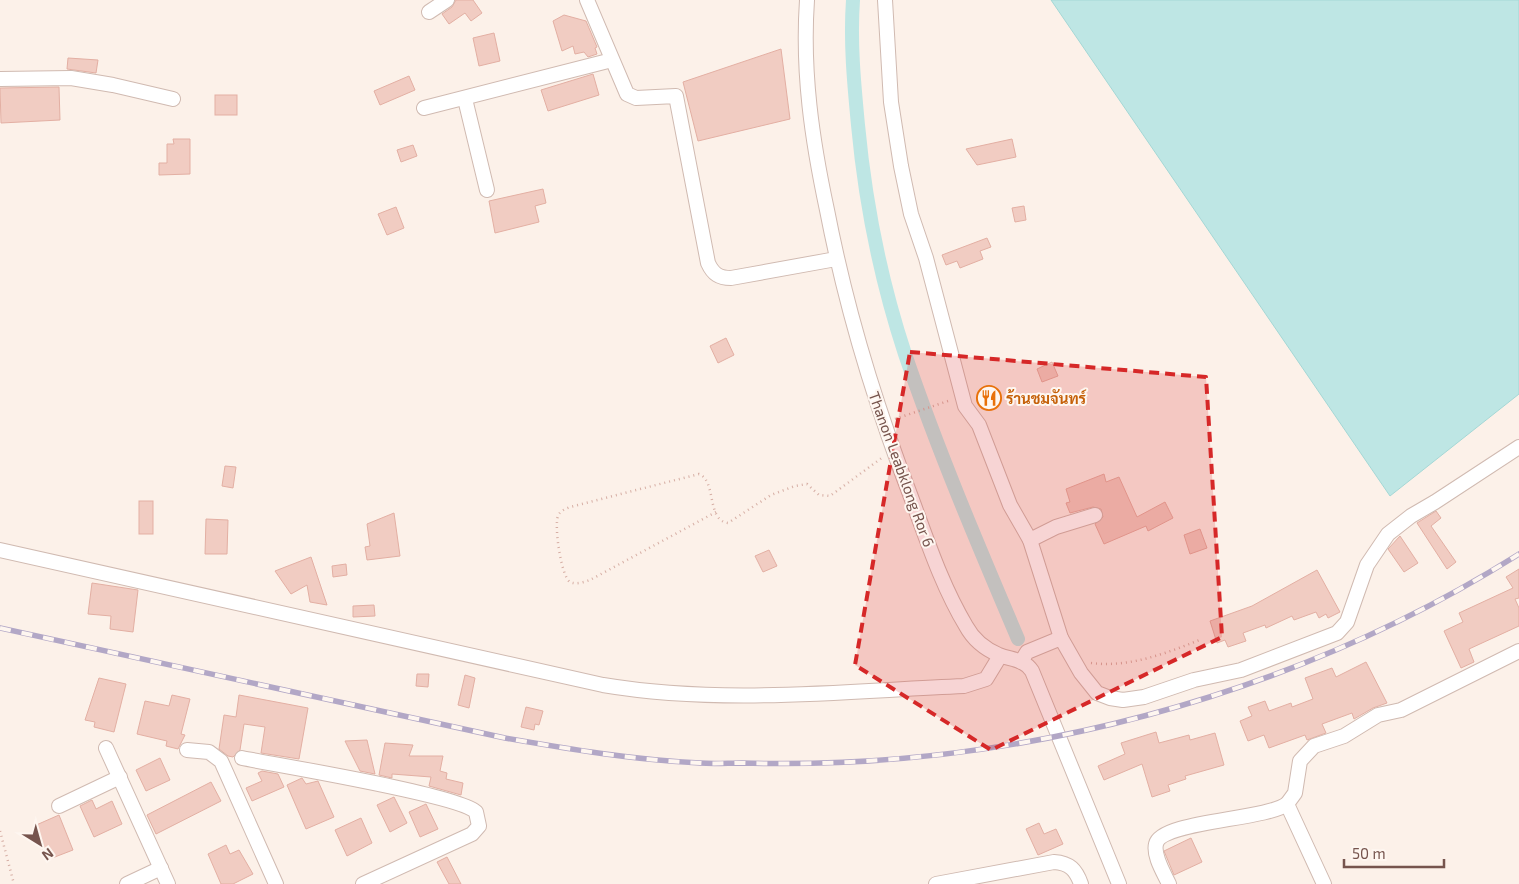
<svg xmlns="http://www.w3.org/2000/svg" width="1519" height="884" font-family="'Exo 2',Sarabun,sans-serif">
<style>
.water{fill:#bee6e4;stroke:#a4d7d5}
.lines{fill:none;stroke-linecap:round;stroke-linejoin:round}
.canal{stroke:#bee6e4;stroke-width:14}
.building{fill:#f1ccc2;stroke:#e3afa3}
.minor-casing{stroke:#d0bab1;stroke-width:16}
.path{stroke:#d6aea4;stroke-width:2.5;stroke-dasharray:1 4;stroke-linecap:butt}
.minor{stroke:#fff;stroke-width:14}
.rail-casing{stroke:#b2a7c6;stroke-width:5.5}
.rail{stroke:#fef6f0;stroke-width:4;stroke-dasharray:11;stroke-linecap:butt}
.marked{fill:#d62828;fill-opacity:0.2;stroke:#d62828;stroke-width:4;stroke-dasharray:10 6;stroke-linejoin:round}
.labels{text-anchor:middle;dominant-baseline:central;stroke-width:4;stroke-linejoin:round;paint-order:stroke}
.food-label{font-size:15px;font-weight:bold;fill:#c56008;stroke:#fef6f0;text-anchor:start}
.street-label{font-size:15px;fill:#76544d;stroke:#fef6f0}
</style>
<rect width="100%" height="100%" fill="#fcf1e9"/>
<!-- water -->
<polygon class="water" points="1051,0 1519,0 1519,394 1390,496"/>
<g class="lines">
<!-- canal -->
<path class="canal" d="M853,0c-3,42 1,83 5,125 7,75 23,156 47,229 33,97 73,191 113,285"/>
</g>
<!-- building -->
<g class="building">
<polygon points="456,0 473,0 482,13 471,21 465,13 449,24 442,14 452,7"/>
<polygon points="564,15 586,21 597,47 595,48 597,54 588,57 584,52 575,54 573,46 562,51 553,21"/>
<polygon points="494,33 500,61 479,66 473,38"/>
<polygon points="781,49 790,119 698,141 683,82"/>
<polygon points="68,58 98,60 96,73 67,69"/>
<polygon points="593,74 599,95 548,111 541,90"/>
<polygon points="409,76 415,90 380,105 374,91"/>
<polygon points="59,87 60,120 1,123 0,88"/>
<rect x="215" y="95" width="22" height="20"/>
<polygon points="173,139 190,139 190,174 159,175 159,163 167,163 167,144 174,144"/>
<polygon points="1012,139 1016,157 977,165 966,149"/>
<polygon points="413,145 417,156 401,162 397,150"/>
<polygon points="543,189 546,203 535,206 539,222 495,233 489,201"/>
<polygon points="1024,206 1026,220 1015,222 1012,208"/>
<polygon points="396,207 404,228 387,235 378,214"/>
<polygon points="987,238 991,247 980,251 983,259 960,268 957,261 946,265 942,255"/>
<polygon points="726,338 734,355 718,363 710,346"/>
<polygon points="1052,362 1058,376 1042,382 1037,369"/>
<polygon points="225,466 236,467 233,488 222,486"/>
<polygon points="1104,474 1106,482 1119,477 1137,517 1165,502 1173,518 1148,531 1146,526 1104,544 1095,524 1103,517 1101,509 1093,507 1070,513 1066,503 1070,502 1066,489"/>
<rect x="139" y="501" width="14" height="33"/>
<polygon points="1436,511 1441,518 1431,526 1456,562 1447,569 1417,523"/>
<polygon points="394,513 400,556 367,560 365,547 370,546 367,524"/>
<polygon points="206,519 228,520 227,554 205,554"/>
<polygon points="1200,529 1207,548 1190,554 1184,535"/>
<polygon points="1400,536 1418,563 1404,572 1388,549"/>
<polygon points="769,550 777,566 763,572 755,556"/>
<polygon points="311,557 327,605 310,602 307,585 291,594 275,571"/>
<polygon points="346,564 347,575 333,577 332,566"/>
<polygon points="1519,569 1519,598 1515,599 1519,608 1519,626 1469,649 1474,662 1461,668 1444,631 1463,622 1459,613 1513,588 1506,577"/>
<polygon points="1317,570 1340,612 1328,618 1326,614 1319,618 1316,612 1294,620 1292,616 1266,628 1265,625 1243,633 1246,641 1228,647 1225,640 1217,643 1210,621 1252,606"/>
<polygon points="92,583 138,590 133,632 110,629 111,616 88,614"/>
<polygon points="374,605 375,616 353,617 353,606"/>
<polygon points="1366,662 1387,703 1373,708 1354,719 1352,713 1322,724 1326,733 1307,740 1305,735 1269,748 1264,735 1248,741 1240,721 1252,716 1248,707 1265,701 1269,711 1291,703 1292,707 1313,699 1305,678 1332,668 1336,677"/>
<polygon points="417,674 429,674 428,687 416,686"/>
<polygon points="465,675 475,678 469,708 458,705"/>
<polygon points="99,678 126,684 114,732 94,727 95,722 85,720"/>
<polygon points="172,695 190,699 181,734 185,735 178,749 166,746 167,741 137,734 145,701 169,706"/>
<polygon points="239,695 308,708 299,759 261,753 265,727 244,724 240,750 233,757 228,756 219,749 224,715 236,717"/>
<polygon points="526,707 543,711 539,725 535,724 534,730 521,727"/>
<polygon points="1156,732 1159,743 1189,735 1190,740 1215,733 1224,765 1185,776 1186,779 1168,785 1170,791 1152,797 1142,764 1104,780 1098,766 1125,754 1121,743"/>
<polygon points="367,740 375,774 360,771 345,741"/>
<polygon points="385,743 413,745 409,756 443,756 440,771 447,773 446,779 463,783 461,795 429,786 431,777 392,774 392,778 379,775"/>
<polygon points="160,758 170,780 146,791 136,770"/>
<polygon points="262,771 278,774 284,787 252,801 246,788 262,781 258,773"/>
<polygon points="302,778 306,784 318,781 334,817 306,829 287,785"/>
<polygon points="211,782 221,801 156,834 147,815"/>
<polygon points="394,797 407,823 390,832 377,805"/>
<polygon points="92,800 96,809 112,801 122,824 94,837 80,806"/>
<polygon points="426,804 438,829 420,837 409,812"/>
<polygon points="59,815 73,850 47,860 34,826"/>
<polygon points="361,818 372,843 347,856 335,830"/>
<polygon points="1039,823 1044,834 1056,829 1063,844 1038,855 1026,829"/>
<polygon points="1191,838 1202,862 1174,875 1164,851"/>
<polygon points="226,845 230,854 239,850 253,874 233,884 221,884 208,854"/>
<polygon points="447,857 461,884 449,884 437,862"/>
</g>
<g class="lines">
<defs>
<g id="minor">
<path d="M587,0l40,94 9,4 40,-2 32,167c5,11 11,15 23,15l105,-19"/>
<path d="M807,0c-5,72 5,140 20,210 19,98 48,194 84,287 16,43 31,89 55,129 7,13 19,23 33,29 13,5 25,4 33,16l87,213"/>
<polyline points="885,0 891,102 901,166 911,214 926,258 965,406 979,425 1010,505 1030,540 1061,638 1081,673 1097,693 1110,698 1123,700 1144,697 1194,680 1241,670 1337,633 1347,622 1367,565 1388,534 1411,516 1435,502 1519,447"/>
<polyline points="429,12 447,0"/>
<polyline points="0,79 71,78 113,85 173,99"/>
<polyline points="465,99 487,190"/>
<polyline points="424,108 612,60"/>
<polyline points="1030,540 1056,527 1095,515"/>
<path d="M0,550l603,135c119,20 241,6 361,1l22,-7 14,-23"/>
<polyline points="1021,662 1027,652 1061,638"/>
<polyline points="106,748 168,884"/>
<polyline points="187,750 209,752 221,761 276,884"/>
<path d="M242,758c35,7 218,37 234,54l3,14 -7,8 -109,50"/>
<polyline points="59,806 120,777"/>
<polyline points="127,884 161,868"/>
<path d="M936,884l118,-22c16,1 22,8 27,22"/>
<path d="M1169,884c-5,-11 -16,-28 -13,-40 5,-23 109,-24 131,-40"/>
<polyline points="1324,884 1287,804 1295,793 1300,761 1314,746 1344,736 1378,715 1401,710 1519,651"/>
</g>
</defs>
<!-- minor casing -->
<use href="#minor" class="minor-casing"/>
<!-- path -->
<g class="path">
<polyline points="895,419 951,400"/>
<path d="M716,512l-126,68c-6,2 -14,5 -20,2 -9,-6 -16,-56 -12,-66 2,-5 7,-7 12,-9l129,-33c18,7 7,46 29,49l43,-28 24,-9 12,-2 12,11 11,1 53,-39"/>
<path d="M1091,663c38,5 76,-10 111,-24"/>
<polyline points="0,831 14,884"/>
</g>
<!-- minor -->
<use href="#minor" class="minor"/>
<defs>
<path id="rail" d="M0,628l505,110c64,11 129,22 195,25 14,1 28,0 42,0 270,8 548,-65 777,-209"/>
</defs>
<!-- rail casing -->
<use href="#rail" class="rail-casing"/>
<!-- rail -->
<use href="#rail" class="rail"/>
</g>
<!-- marked area -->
<path class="marked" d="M910,352l296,25 16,260 -231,113 -136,-85z"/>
<!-- icons -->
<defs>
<symbol id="restaurant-ring" viewBox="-11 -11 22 22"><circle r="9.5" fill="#fef6f0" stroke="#e8710a" stroke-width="1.5"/><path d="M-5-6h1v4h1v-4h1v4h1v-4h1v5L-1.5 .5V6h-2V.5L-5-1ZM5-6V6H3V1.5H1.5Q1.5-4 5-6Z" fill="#e8710a"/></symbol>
</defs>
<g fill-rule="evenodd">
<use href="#restaurant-ring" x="975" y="384" width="28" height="28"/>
</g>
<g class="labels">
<!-- food labels -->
<g class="food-label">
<text x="1006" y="398">ร้านชมจันทร์</text>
</g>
<!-- street labels -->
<g class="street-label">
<text transform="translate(902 469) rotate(70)">Thanon Leabklong Ror 6</text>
</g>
</g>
<!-- north arrow -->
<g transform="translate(40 844) rotate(143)" stroke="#fef6f0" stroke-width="4" paint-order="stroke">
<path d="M0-4L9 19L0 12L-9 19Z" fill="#76544d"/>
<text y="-8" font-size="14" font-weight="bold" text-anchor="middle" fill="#76544d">N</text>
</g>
<!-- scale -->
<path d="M1344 859v8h100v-8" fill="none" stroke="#76544d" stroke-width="2.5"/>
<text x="1352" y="859" font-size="15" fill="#76544d" stroke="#fef6f0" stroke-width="4" paint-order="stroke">50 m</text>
</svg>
